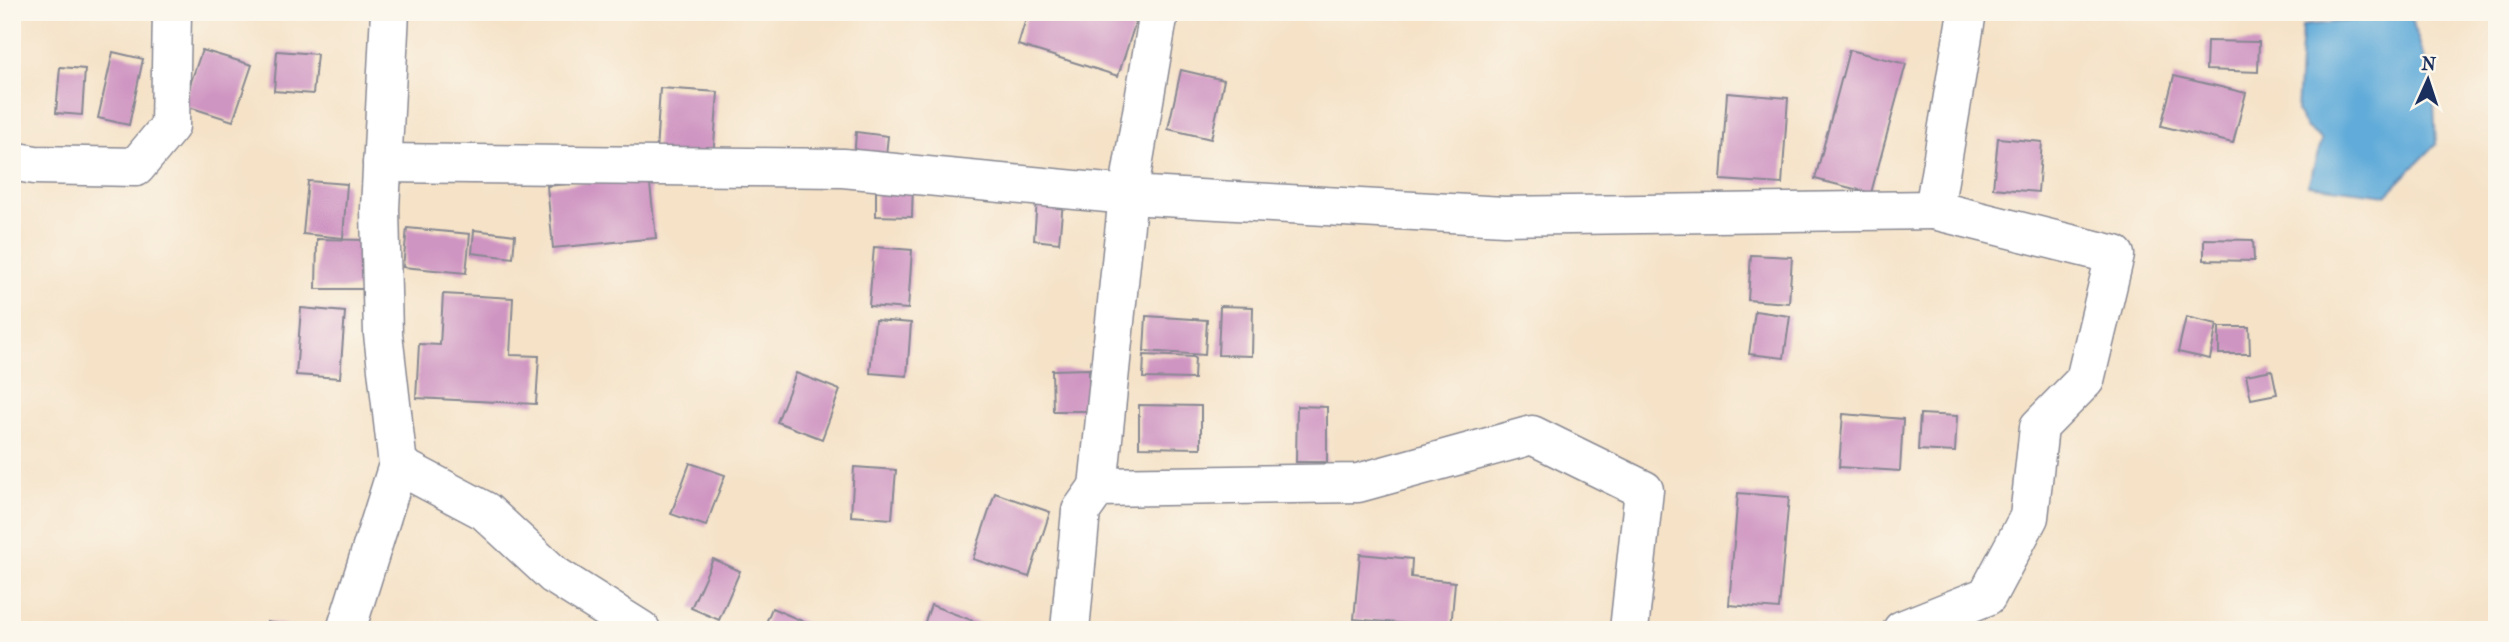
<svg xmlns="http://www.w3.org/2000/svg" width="2509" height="642" font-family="'IM FELL French Canon',serif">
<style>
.water{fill:#61abd9;stroke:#3e6d9c;stroke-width:2}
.building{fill:#cf95c2}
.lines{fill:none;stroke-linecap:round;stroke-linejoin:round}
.minor-casing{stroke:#888892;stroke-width:41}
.minor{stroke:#fff;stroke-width:38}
</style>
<rect width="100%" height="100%" fill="#fbf7ec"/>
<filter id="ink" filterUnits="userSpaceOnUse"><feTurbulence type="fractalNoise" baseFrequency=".0143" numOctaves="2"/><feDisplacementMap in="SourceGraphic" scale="14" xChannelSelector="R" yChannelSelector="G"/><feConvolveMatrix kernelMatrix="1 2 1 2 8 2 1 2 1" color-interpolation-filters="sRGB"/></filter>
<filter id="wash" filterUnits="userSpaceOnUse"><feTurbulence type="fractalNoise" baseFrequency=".00686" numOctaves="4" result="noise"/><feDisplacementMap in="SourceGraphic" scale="28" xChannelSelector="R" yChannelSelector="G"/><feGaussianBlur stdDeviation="1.57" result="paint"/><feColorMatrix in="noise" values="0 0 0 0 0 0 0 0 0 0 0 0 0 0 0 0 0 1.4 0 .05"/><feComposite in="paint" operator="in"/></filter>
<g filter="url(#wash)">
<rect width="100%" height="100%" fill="#f5e2c7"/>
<!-- water -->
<polygon class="water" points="2410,14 2433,84 2436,144 2386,195 2308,185 2322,140 2306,127 2297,112 2302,26"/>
<g id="blocks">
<!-- building -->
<g class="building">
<polygon points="1028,12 1139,12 1118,76 1018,45"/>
<polygon points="2207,41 2259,42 2258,72 2206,70"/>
<polygon points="202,50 252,65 233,121 183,105"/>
<polygon points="1849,50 1906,64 1871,193 1815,179"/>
<polygon points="277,51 317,54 313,94 274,91"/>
<polygon points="113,52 143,59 129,125 98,118"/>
<polygon points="60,67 85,69 82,115 56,113"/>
<polygon points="1181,70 1224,80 1211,139 1168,129"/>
<polygon points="2174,76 2246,93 2233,143 2161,126"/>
<polygon points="660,88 718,92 713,157 656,153"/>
<polygon points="1727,93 1788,98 1782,184 1721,180"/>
<polygon points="856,132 888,136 885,164 854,161"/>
<polygon points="1998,138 2042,142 2038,192 1993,188"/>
<polygon points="649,176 656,238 553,248 547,186"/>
<polygon points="308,181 347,184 343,238 303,234"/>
<polygon points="876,181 913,182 912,217 876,216"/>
<polygon points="1037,200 1063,202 1059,243 1034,240"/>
<polygon points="407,228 470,234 466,273 403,267"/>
<polygon points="474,230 515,235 513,258 472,253"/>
<polygon points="317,239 365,240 364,289 316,289"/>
<polygon points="2204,239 2253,240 2254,261 2204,260"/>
<polygon points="874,247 912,250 908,309 869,306"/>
<polygon points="1751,255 1792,257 1789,303 1748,300"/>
<polygon points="443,294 513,298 510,355 539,356 536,404 416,398 419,344 440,345"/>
<polygon points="1220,306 1253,307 1252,356 1218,355"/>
<polygon points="301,308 345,312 340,378 296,375"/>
<polygon points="1755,311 1790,316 1784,358 1749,354"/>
<polygon points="1146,316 1207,320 1205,355 1144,351"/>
<polygon points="2186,317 2217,324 2210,359 2178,352"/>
<polygon points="875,320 911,323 907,376 870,373"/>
<polygon points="2219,327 2249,327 2250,354 2219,354"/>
<polygon points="1144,355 1195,357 1194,379 1143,378"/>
<polygon points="1089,369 1089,411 1053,411 1052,370"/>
<polygon points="2272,370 2277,394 2251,399 2246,375"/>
<polygon points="796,373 840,390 822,439 777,422"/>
<polygon points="1139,405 1201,406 1201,448 1139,447"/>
<polygon points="1297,406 1327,407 1327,462 1296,462"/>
<polygon points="1843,414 1903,419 1900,471 1839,467"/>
<polygon points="1920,414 1957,416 1955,452 1918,450"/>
<polygon points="690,463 725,475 706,526 671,514"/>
<polygon points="854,467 896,470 892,519 851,516"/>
<polygon points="995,493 1050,512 1029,577 973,559"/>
<polygon points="1738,493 1789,497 1779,609 1729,605"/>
<polygon points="1360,554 1412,559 1411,577 1455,582 1451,628 1354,619"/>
<polygon points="713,559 740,571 719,620 691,608"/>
<polygon points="931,605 987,626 985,630 922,630"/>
<polygon points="772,608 818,628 817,630 763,630"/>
<polygon points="267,622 301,628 301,630 266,630"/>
</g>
</g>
</g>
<g filter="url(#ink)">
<use href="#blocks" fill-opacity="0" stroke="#888892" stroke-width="2"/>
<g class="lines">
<defs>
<g id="minor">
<polyline points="390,12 380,209 383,334 398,465 485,511 554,575 641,630"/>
<polyline points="12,161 35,165 136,167 170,126 172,12"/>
<polyline points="382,163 843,168 1128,195 1504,216 1934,210"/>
<polyline points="1098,487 1128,195 1159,12"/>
<polyline points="346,630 398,465"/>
<polyline points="1070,630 1081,511 1098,487 1358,483 1532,435 1644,490 1629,630"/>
<polyline points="1902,630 1987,596 2029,517 2039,427 2085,380 2115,255 1934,210 1967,12"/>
</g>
</defs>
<!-- minor casing -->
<use href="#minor" class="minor-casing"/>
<!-- minor -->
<use href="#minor" class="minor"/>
</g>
</g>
<!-- margin -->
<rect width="2509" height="642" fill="none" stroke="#fbf7ec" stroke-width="42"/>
<!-- north arrow -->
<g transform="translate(2428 80) rotate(3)" stroke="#fbf7ec" stroke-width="5" paint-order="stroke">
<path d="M0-5L12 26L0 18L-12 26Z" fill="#1b2f5e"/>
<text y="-10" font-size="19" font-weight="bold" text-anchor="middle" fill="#1b2f5e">N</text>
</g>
</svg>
